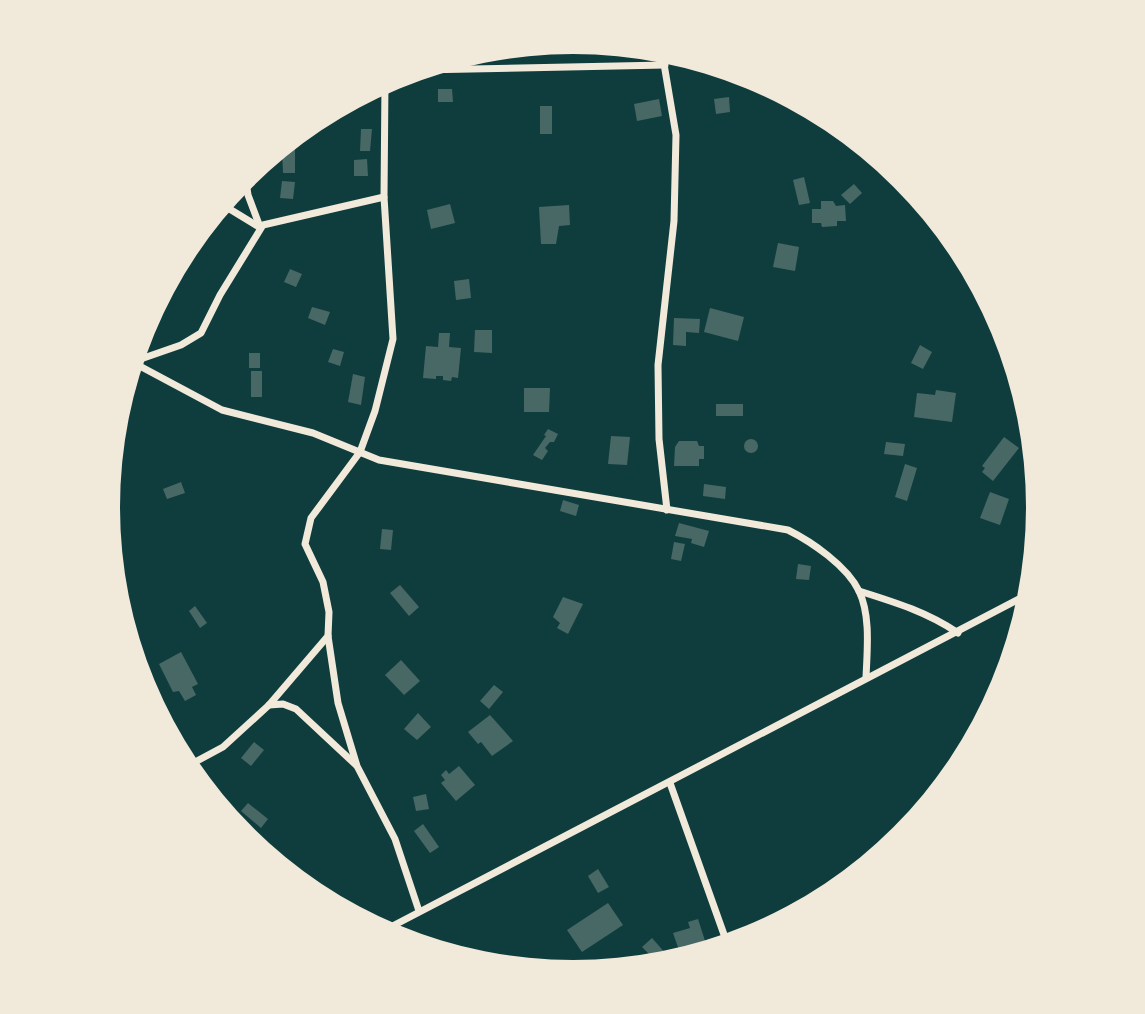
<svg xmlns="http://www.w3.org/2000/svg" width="1145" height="1014" font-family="Arial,sans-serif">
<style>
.building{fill:#486865}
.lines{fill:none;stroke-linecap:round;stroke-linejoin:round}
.minor{stroke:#f1e9da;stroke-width:7}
</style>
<rect width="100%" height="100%" fill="#0f3d3e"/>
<!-- building -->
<g class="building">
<polygon points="438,89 452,89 453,102 438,102"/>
<polygon points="729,97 730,112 716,114 714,99"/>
<polygon points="659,99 662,116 637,121 634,104"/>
<rect x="540" y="106" width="12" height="28"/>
<polygon points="361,129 372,129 370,151 360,151"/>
<polygon points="295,149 295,173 283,173 282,150"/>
<polygon points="367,159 368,176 354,176 354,160"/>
<polygon points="804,177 810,203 799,205 793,180"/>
<polygon points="282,181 295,182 293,199 280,198"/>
<polygon points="854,184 862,193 850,204 841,195"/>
<polygon points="821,201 833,201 836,206 845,205 846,221 837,221 837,226 822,227 821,223 812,223 812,209 821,209"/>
<polygon points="450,204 455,223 431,229 427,210"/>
<polygon points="569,205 570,225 559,226 556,244 541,244 539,207"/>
<polygon points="778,243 799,247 795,271 773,267"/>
<polygon points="290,269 302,274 296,287 284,282"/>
<polygon points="469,279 471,298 456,300 454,281"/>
<polygon points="312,307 330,312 325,325 308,318"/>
<polygon points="710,308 744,317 738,341 704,332"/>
<polygon points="674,318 700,319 699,333 686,332 686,346 673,345"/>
<polygon points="475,330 492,330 492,353 474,352"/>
<polygon points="439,333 450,333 449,347 461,348 458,378 452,377 451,381 443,380 443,376 436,376 436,379 423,378 426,346 438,347"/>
<polygon points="920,345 932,352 923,369 911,363"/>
<polygon points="333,349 344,352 340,366 328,362"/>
<rect x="249" y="353" width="11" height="15"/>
<rect x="251" y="371" width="11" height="26"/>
<polygon points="353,374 365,377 361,405 348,402"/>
<polygon points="524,388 550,388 549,412 524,412"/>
<polygon points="936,390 956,393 952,422 914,417 917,393 935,395"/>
<rect x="716" y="404" width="27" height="12"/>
<polygon points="548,429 558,434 554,442 550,442 545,448 548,451 542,460 533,455 546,436 544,435"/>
<polygon points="611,436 630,437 627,465 608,464"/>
<polygon points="1004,437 1019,448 993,481 982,472 985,468 982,466"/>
<circle cx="751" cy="446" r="7"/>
<polygon points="679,441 697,441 699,446 704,446 704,459 699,459 699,466 674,466 675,447"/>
<polygon points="886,442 905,444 903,456 884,454"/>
<polygon points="905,464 917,468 907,501 895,497"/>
<polygon points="181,482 185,493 167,499 163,489"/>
<polygon points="704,484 726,487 725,499 703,496"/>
<polygon points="990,492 1009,499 1000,525 980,518"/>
<polygon points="563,500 579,505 576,516 560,511"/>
<polygon points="679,523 709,531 704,547 691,543 692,539 675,536"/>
<polygon points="382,529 393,530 391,550 380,549"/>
<polygon points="674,542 685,544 681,561 671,559"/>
<polygon points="798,564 811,566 809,580 796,579"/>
<polygon points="400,585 419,607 409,616 390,593"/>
<polygon points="563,597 583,604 568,634 557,628 560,623 553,617"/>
<polygon points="195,606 207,623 200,628 189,611"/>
<polygon points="181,652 198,684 192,687 196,695 185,701 179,691 173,692 159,664"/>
<polygon points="401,660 420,681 404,695 385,675"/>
<polygon points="494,685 503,692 489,709 480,701"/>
<polygon points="418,713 431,727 417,740 404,729"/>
<polygon points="490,715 513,741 492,756 481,742 478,744 468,732"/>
<polygon points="254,742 264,750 251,766 241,758"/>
<polygon points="459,766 475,785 456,801 441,783 445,780 441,775 446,770 449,774"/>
<polygon points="426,794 429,809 416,811 413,797"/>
<polygon points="248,803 268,819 261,828 241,811"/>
<polygon points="423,824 439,847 430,853 414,831"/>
<polygon points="598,869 609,887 598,893 588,876"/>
<polygon points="608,903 623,925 582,952 567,930"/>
<polygon points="698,919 707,947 680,953 673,933 690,928 688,922"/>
<polygon points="652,938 667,955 653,958 642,947"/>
</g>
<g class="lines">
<!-- minor -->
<g class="minor">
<polyline points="663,58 676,135 674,221 658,365 659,439 667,510"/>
<polyline points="420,70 665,65"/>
<polyline points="385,82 384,197 393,339 375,411 360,452 311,518 305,544 323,582 329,612 328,636 338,703 357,766 395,839 419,911"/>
<polyline points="245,175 248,195 260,227"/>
<polyline points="223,205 259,227"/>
<polyline points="135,361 181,345 201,333 220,295 263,225 384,197"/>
<path d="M134,363l88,47 91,23 66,27 409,70c24,12 59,36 71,61 12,25 8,60 7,87"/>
<path d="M859,591c35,11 68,21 99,42"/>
<polyline points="269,705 283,704 296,709 356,765"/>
<polyline points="191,761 195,762 223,747 269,705 328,636"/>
<polyline points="670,783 727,943"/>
<polyline points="383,931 1021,598"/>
</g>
</g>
<!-- crop -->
<path d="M0 0H1145V1014H0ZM120 507a453 453 0 1 1 906 0a453 453 0 1 1-906 0Z" fill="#f1e9da" fill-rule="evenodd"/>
</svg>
